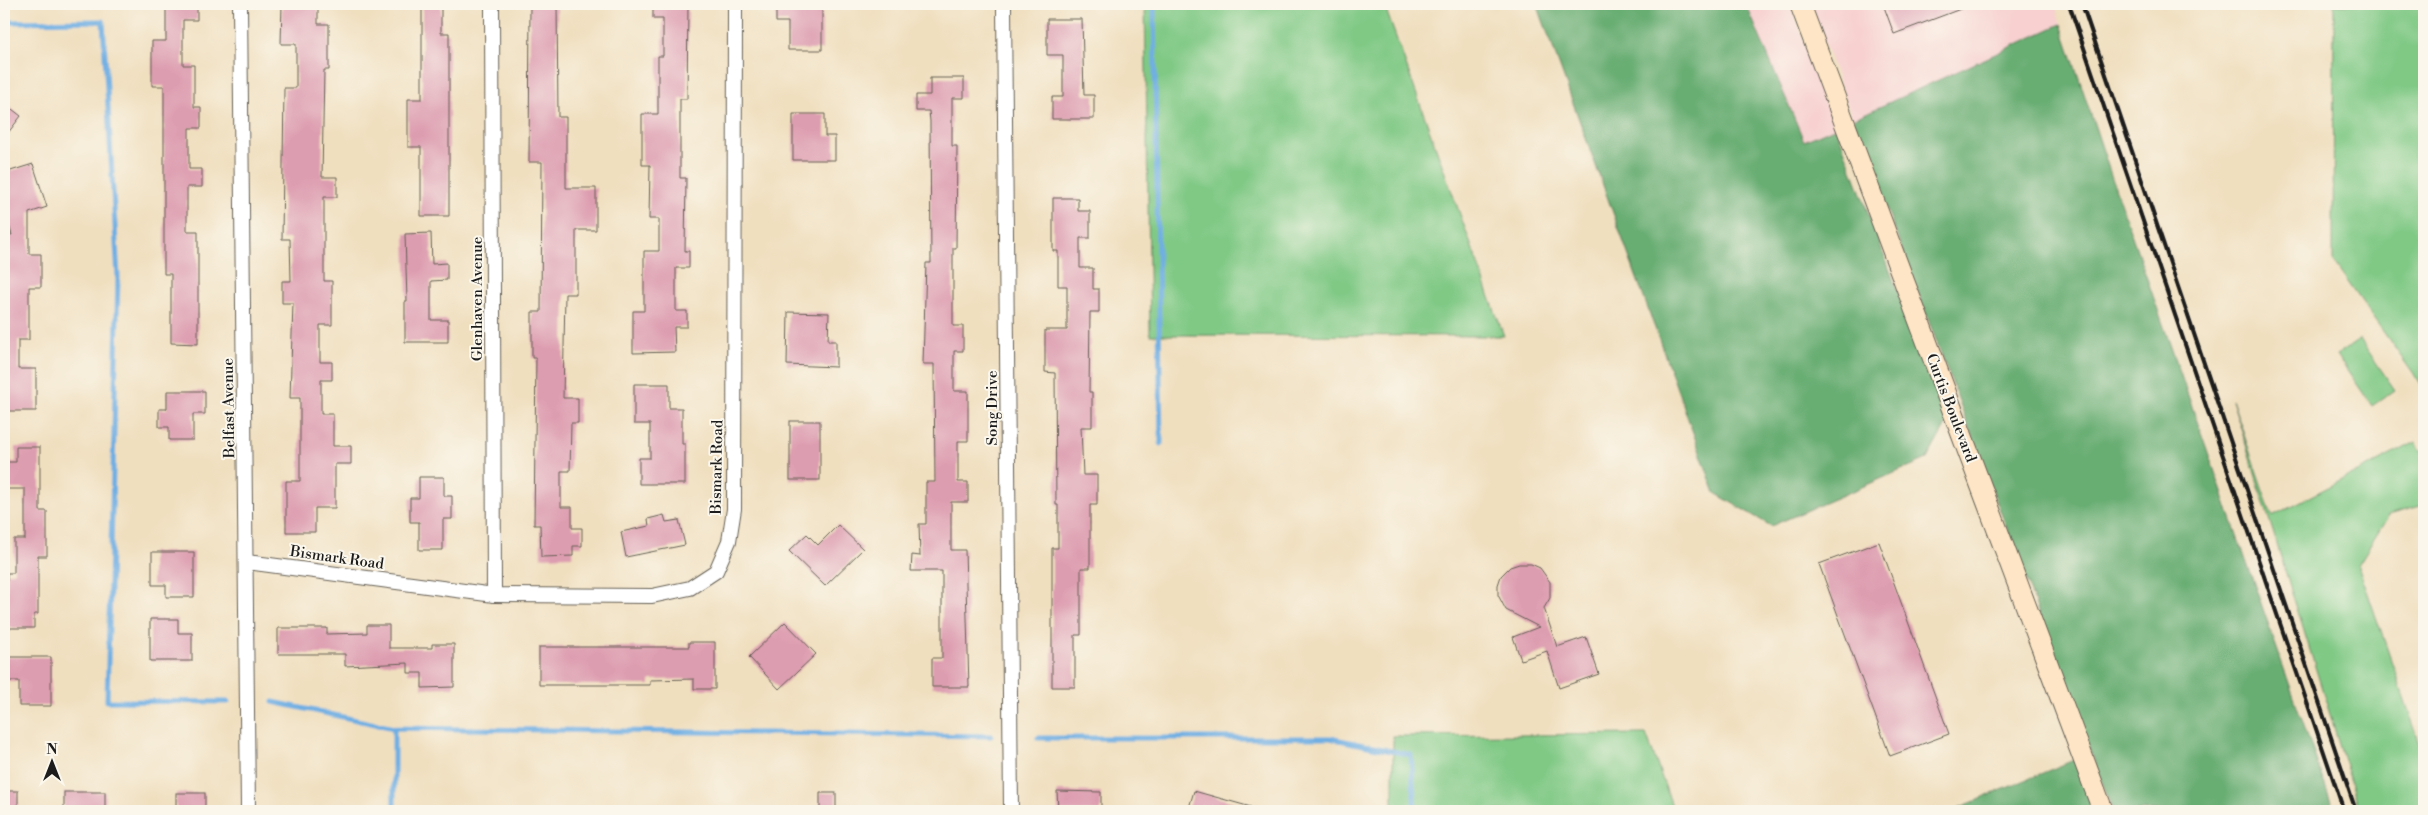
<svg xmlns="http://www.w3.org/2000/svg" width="2428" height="815" font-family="'Libre Bodoni',serif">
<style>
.built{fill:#f7d0cf}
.green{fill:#80c985;stroke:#4e7250}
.forest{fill:#68ad72;stroke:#426447}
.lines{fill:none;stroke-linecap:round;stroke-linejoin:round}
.stream{stroke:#70afe3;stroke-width:5}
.building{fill:#dd9db0}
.street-casing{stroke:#666055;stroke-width:16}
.secondary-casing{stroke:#666055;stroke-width:22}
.street{stroke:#fff;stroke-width:14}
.secondary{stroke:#fde5c5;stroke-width:20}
.rail{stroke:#1c1c1c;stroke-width:4}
.labels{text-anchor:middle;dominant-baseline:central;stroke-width:4;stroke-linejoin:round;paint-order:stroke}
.street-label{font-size:15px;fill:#1c1c1c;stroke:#fbf7ec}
</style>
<rect width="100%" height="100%" fill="#fbf7ec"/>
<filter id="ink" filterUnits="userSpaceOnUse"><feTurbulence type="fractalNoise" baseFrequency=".02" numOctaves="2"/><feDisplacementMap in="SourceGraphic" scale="10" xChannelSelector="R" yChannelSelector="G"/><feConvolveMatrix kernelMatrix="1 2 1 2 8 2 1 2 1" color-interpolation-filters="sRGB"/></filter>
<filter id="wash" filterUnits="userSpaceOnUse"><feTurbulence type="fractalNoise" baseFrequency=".0096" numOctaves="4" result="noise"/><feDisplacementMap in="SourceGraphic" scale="20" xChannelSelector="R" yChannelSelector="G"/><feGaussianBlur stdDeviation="1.12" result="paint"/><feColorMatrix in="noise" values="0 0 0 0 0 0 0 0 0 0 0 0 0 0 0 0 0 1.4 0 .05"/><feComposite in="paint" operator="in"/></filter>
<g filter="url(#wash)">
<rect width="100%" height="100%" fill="#f0dfbf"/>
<!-- built -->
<g class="built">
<polygon points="1746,4 1790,4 1836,127 1804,141"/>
<polygon points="1810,4 2055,4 2061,24 1853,119"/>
</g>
<!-- green -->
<g class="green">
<polygon points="1145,4 1384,4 1504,336 1150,335"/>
<polygon points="2334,4 2424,4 2424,389 2333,261"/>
<polygon points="2360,339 2395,390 2372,406 2337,355"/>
<polygon points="2232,400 2272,516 2416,442 2424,455 2424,505 2389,515 2358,565 2424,755 2424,811 2360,811"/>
<polygon points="1646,734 1674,811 1393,811 1393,736"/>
</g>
<!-- forest -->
<g class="forest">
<polygon points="1537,4 1746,4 1804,141 1836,127 1947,423 1927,459 1771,526 1715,493"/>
<polygon points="2061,24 2118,196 2334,811 2113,811 1853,119"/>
<polygon points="2074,760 2093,811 1951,811"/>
</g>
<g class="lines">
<!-- stream -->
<g class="stream">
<polyline points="1154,4 1161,444"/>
<polyline points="4,22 103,21 118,277 107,701 228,702"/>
<polyline points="273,702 394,728 991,736"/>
<polyline points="394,728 394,811"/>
<polyline points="1038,738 1330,738 1411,755 1415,811"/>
</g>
</g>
<g id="blocks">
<!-- building -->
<g class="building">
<polygon points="166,4 197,4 197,20 183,20 183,65 194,65 194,107 201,107 201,128 189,128 189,169 202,169 202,187 187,187 187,231 198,231 198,344 171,343 171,274 164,274 164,86 152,86 152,41 166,41"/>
<polygon points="282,4 318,4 318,24 329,24 329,70 324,70 322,177 337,177 337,197 324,197 324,281 332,281 332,325 320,325 320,362 332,362 332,380 321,380 321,414 333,414 333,446 351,446 351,464 335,464 335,508 315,508 315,532 286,532 286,481 300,481 300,398 290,398 293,303 282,303 282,281 291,281 290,239 282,239 284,88 296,88 296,44 281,44"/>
<polygon points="422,4 441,4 441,33 449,33 449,216 421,216 421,147 408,147 408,99 422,99"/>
<polygon points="530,4 557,4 558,117 566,117 566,188 596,188 596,230 576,230 576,294 565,294 563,398 578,398 578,423 571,423 570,471 561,471 561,507 572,507 572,528 582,528 582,546 573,546 573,556 541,557 540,525 534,525 536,358 532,358 532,312 541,312 542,162 529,162"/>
<polygon points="653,4 688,4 687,99 680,99 680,178 686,178 685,251 689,251 689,268 676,268 676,311 687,311 687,327 674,327 675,352 633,353 633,311 644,311 644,251 659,251 659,219 649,219 650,165 642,165 642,114 658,114 658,56 663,56 663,19 653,19"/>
<polygon points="776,4 822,4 822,50 788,50 788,22 776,22"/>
<polygon points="1883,4 1971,4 1971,5 1894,34"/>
<polygon points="1047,19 1082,19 1084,95 1094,95 1094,119 1052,119 1052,97 1063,97 1063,55 1047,55"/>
<polygon points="930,78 964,78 964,98 952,98 952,146 957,146 956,248 953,248 953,326 963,326 963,351 954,351 954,391 968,391 968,441 958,441 958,482 968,482 968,502 951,502 951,550 965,550 969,687 932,687 932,658 942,658 942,571 911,571 912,555 920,556 919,524 926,524 926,482 935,482 934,364 923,364 926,263 931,263 930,121 929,111 916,111 916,95 930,95"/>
<polygon points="4,103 21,116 4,138"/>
<polygon points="793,114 825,114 825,136 835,136 835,160 793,160"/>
<polygon points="33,164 47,207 29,213 29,254 41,254 41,287 29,287 29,340 18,340 18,369 36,369 36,411 4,411 4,235 12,235 4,209 4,173"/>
<polygon points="1053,198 1078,198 1078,211 1090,211 1090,238 1080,238 1080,268 1093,268 1093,289 1099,289 1099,312 1090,312 1089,392 1092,392 1092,427 1081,427 1083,475 1097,475 1097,505 1090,505 1090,568 1081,568 1081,635 1075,635 1075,687 1052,687 1052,548 1058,548 1058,505 1056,505 1055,373 1045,372 1045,330 1067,330 1067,286 1058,286 1058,251 1053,251"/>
<polygon points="431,233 432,264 447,263 447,280 431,281 431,320 448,320 448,342 405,342 405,301 407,301 405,234"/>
<polygon points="788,312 829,313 828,341 836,341 836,367 787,365"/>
<polygon points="634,384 669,384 669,408 682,408 682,444 685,444 685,484 639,484 639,458 650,458 650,424 634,424"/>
<polygon points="167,391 205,391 205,414 193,414 193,440 169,440 169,427 159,427 159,409 167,409"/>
<rect x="790" y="421" width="30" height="59"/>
<polygon points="16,447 40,447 40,511 47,511 47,556 38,556 38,614 34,614 34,628 7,628 7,573 14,573 14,539 25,539 25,489 4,489 4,462 16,462"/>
<polygon points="419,477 444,477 444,496 452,496 452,519 443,519 443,550 419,550 419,522 410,522 410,498 419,498"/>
<polygon points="664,515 666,522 679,520 685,545 626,557 621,532 649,526 648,519"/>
<polygon points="838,525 863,549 825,586 789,551 807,534 818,545"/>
<polygon points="1879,542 1949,734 1890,756 1819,564"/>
<polygon points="152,552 194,552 194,597 166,597 166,585 152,585"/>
<polygon points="1519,564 1531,564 1540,568 1550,582 1550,598 1544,608 1557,647 1586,637 1599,674 1559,688 1547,651 1521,660 1513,637 1539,627 1506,610 1498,595 1498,585 1501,576 1510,567"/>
<polygon points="150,619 178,619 178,633 192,633 192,661 150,661"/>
<polygon points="785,622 816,654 779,689 749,657"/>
<polygon points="367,625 389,625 389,648 432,648 432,644 454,644 454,687 422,688 422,673 408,673 408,663 345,666 345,654 278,654 278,628 327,628 327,634 367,633"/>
<polygon points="689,642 715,642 715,689 694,689 694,679 650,680 650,685 539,685 539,647 689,647"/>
<polygon points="6,657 51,657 51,706 19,706 19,681 6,681"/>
<rect x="4" y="791" width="14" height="20"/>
<polygon points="1057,791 1101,792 1101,811 1058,811"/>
<polygon points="1194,791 1251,807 1250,811 1188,811"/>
<rect x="64" y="792" width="41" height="19"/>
<rect x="176" y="793" width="29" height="18"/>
<rect x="820" y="793" width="16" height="18"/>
</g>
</g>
</g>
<g filter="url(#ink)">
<use href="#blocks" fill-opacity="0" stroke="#666055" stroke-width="1"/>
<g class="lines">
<defs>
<g id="street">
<polyline points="240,4 248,811"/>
<polyline points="492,4 494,595"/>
<polyline points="1004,4 1011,811"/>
<polyline points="247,562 494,595 652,596 690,588 716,571 729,541 734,509 735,4"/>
</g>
<polyline id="secondary" points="1800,4 2103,811"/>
</defs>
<!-- street casing -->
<use href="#street" class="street-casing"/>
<!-- secondary casing -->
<use href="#secondary" class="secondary-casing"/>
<!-- street -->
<use href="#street" class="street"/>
<!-- secondary -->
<use href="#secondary" class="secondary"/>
<!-- rail -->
<g class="rail">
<polyline points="2069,4 2344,811"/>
<polyline points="2082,4 2356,811"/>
</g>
</g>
</g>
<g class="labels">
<!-- street labels -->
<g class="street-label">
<text transform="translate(477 299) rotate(-90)">Glenhaven Avenue</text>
<text transform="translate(229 408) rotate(-91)">Belfast Avenue</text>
<text transform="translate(992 408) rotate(-90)">Song Drive</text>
<text transform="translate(1951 408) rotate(69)">Curtis Boulevard</text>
<text transform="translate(717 467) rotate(-89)">Bismark Road</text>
<text transform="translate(337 558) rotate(8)">Bismark Road</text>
</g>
</g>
<!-- margin -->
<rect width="2428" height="815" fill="none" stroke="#fbf7ec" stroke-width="20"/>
<!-- north arrow -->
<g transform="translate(52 762)" stroke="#fbf7ec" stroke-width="4" paint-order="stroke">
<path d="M0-4L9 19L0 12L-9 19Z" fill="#1c1c1c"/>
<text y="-8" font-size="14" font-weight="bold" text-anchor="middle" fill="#1c1c1c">N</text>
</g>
</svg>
